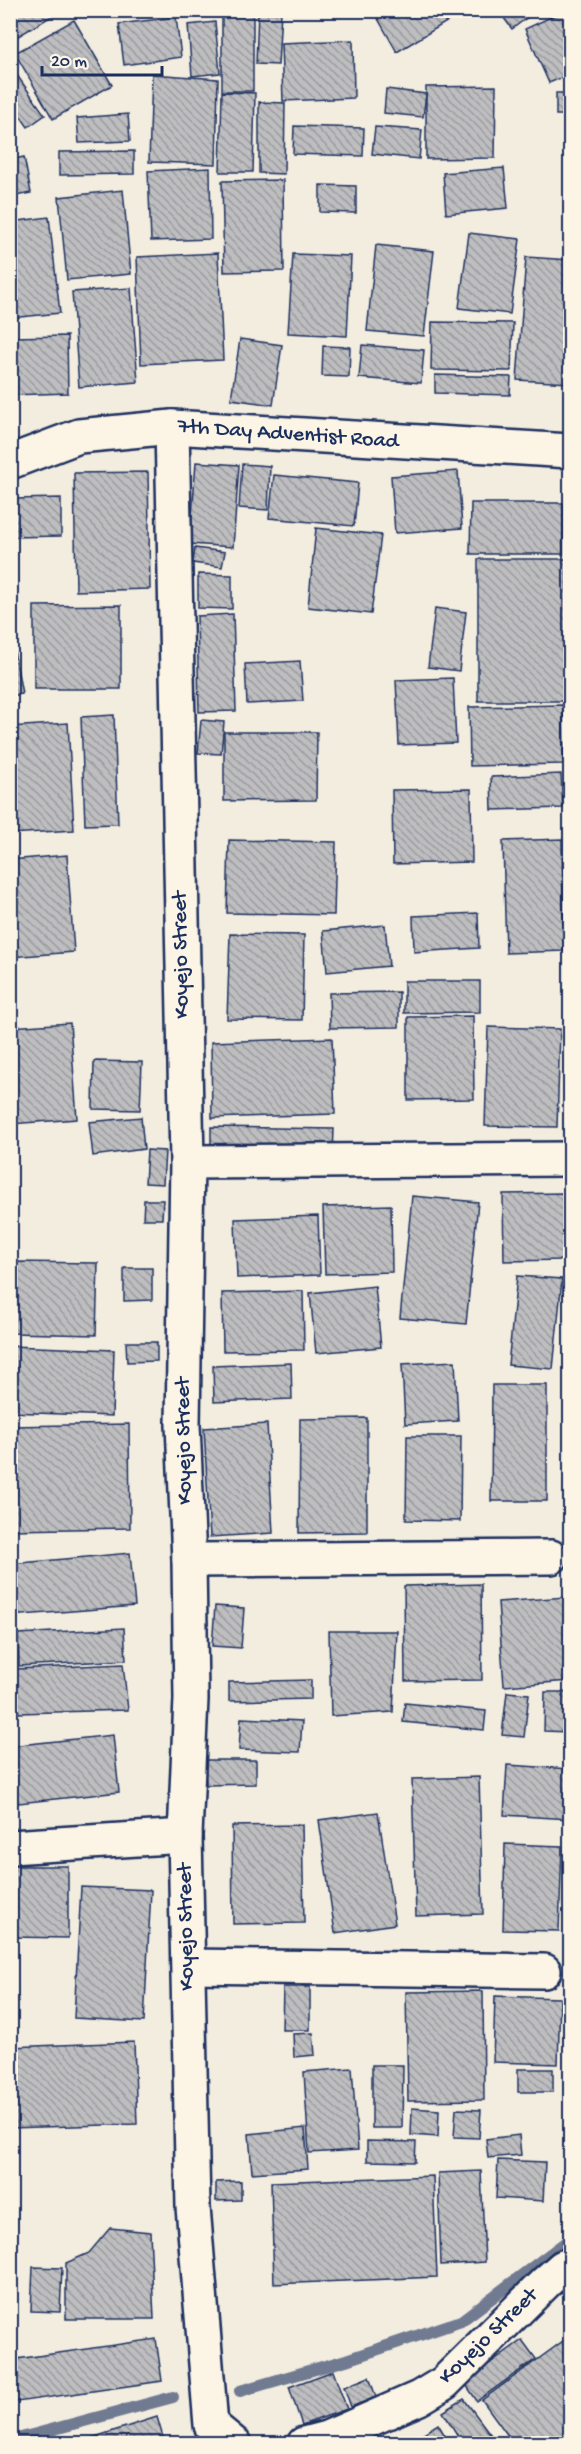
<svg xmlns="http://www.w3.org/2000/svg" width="581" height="2454" font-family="'Gochi Hand',sans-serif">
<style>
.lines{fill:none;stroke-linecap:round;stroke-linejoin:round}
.stream{stroke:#707a91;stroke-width:12}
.building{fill:url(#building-back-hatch);stroke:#1b2f5e;stroke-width:1.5}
.minor-casing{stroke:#1b2f5e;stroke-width:38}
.tertiary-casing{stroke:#1b2f5e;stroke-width:38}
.minor{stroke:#fcf5e5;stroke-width:33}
.tertiary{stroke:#fcf5e5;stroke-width:33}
.labels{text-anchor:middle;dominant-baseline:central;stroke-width:6;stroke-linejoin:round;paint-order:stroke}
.street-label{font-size:22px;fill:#1b2f5e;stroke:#fcf5e5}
</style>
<defs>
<pattern id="building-back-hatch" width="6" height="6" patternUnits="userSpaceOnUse" patternTransform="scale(1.5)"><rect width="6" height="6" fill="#bebec0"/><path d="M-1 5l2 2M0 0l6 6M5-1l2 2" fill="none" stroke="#9a9b9f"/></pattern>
</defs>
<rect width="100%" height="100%" fill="#f3ede0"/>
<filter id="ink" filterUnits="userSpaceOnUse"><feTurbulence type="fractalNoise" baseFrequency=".0167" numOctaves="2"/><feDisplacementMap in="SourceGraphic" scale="12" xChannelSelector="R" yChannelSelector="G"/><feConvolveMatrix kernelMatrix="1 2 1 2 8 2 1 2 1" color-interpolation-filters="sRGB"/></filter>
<g filter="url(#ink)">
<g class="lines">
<!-- stream -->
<g class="stream">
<polyline points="240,2391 346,2360 461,2321 570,2239"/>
<polyline points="10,2441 173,2397"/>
</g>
</g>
<!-- building -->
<g class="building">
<polygon points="10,10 62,10 10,41"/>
<polygon points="258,10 281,11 278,65 256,64"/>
<polygon points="373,10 462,10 463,12 397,52"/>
<polygon points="498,10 537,10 512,29"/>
<polygon points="566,10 570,10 570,74 549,83 525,29"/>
<rect x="222" y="13" width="31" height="78"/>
<polygon points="176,17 181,57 124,65 119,24"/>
<polygon points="74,20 112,85 53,119 15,53"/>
<polygon points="215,22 220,73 192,76 188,25"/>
<polygon points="353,40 354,98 283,101 281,43"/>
<polygon points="14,71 45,115 28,127 10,101 10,73"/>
<polygon points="152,74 218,79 216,164 149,162"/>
<polygon points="496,86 495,158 426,159 426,87"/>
<polygon points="386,89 426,94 423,117 384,113"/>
<polygon points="222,92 255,93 253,172 220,172"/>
<rect x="556" y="93" width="14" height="22"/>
<polygon points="259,102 285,103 284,174 259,173"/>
<polygon points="128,114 130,141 79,143 77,118"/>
<polygon points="294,126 364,128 363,156 293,154"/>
<polygon points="375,127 422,130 419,159 372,154"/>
<polygon points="134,151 134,174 59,175 59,152"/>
<polygon points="24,157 31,193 10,197 10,160"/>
<polygon points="210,168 211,239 151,241 148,171"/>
<polygon points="504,168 508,208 446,214 443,173"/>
<polygon points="283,180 284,271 224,272 222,181"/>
<polygon points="320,185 356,186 356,213 320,212"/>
<polygon points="123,190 131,274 67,280 59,197"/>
<polygon points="49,217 60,313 10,318 10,222"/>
<polygon points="469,233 520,239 510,314 459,308"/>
<polygon points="376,245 434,251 424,336 367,331"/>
<polygon points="218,253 223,360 141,364 137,257"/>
<polygon points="293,254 351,256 347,336 288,333"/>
<polygon points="526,257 570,260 570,383 517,380"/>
<polygon points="131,288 138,382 79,387 72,292"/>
<polygon points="432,322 513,323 511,371 431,370"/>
<polygon points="67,336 68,393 10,395 10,337"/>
<polygon points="240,339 282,345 273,405 231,399"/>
<polygon points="362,345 424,350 421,383 359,378"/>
<polygon points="323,346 350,347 349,377 322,376"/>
<polygon points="435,375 511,377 510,395 435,393"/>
<polygon points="196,462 239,465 233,547 190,544"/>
<polygon points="242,464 270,466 268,510 239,508"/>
<polygon points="458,471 462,528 395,533 391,476"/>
<polygon points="148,472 150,589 76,591 74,473"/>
<polygon points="274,475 358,483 354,526 269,518"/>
<polygon points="61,498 61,536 12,537 12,499"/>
<polygon points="471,503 563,503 563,554 470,554"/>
<polygon points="316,528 381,535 371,614 308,607"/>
<polygon points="195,548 225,552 222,567 193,563"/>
<polygon points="478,559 567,559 566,701 478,701"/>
<polygon points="198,574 232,575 232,609 198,608"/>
<polygon points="121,605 121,689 34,689 34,606"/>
<polygon points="435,608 466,612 459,671 428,667"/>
<polygon points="233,614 236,711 199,712 197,616"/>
<polygon points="10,629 22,694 10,696"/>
<polygon points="300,661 303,701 247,704 245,664"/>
<polygon points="453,678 456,743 399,745 396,680"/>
<polygon points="563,705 564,764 470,766 469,707"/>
<polygon points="114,715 118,824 85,825 81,717"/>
<polygon points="201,720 224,722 221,754 198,753"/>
<polygon points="68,723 74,830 10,834 10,727"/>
<polygon points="224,732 317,732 316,800 224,801"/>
<polygon points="561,774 563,808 492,810 491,777"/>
<polygon points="567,781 570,781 570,816 568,816"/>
<polygon points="471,789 472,862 393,864 392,790"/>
<polygon points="562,839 564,951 506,953 503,841"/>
<polygon points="229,840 336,842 334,915 227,913"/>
<polygon points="67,855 74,952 10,957 10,860"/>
<polygon points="478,913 479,948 414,952 413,916"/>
<polygon points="385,925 389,966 327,972 323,931"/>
<polygon points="230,934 304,935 302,1020 227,1019"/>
<polygon points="404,981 480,981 480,1012 404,1013"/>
<polygon points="399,992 399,1027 330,1028 329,993"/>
<polygon points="473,1016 474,1099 408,1100 408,1017"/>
<polygon points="70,1023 77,1119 10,1124 10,1027"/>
<polygon points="488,1027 560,1029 557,1127 485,1126"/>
<polygon points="332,1038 335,1114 212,1118 211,1042"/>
<polygon points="94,1061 142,1062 140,1110 93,1109"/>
<polygon points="141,1117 144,1149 93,1156 89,1122"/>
<polygon points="211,1127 334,1129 333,1154 211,1153"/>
<polygon points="147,1150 165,1151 163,1184 145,1183"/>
<polygon points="564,1193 565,1260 504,1261 503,1194"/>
<polygon points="412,1196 478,1202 466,1324 400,1318"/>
<polygon points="144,1200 163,1200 162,1219 143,1219"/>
<polygon points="391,1205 392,1272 325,1274 323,1207"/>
<polygon points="318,1216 320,1275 237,1278 235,1219"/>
<polygon points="13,1262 98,1263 96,1335 11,1333"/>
<polygon points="124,1268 152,1268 152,1300 124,1301"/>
<polygon points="517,1276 562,1279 553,1369 508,1365"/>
<polygon points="375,1286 381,1347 316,1353 310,1293"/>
<polygon points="303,1291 304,1350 223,1351 222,1293"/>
<polygon points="126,1342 157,1342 157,1361 127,1362"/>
<polygon points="10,1346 114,1350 112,1416 10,1412"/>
<polygon points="455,1361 458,1421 405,1424 402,1364"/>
<polygon points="291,1363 292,1399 214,1402 213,1366"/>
<polygon points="492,1385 547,1385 547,1501 491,1501"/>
<polygon points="367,1418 367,1532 299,1533 300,1419"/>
<polygon points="129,1424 130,1528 10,1530 10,1426"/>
<polygon points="267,1424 273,1533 210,1537 204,1428"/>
<polygon points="407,1436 461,1436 460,1521 406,1520"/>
<polygon points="130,1553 135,1606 10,1616 10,1564"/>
<polygon points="481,1584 482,1680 405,1681 404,1586"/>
<polygon points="566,1597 570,1681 504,1686 498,1602"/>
<polygon points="215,1606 244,1608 241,1648 212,1646"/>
<polygon points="124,1628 126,1660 19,1666 18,1634"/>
<polygon points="329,1631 397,1631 393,1712 331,1716"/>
<polygon points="123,1664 128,1710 18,1713 16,1669"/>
<polygon points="311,1680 311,1699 229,1701 229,1682"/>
<polygon points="507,1692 529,1694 524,1737 502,1735"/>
<polygon points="545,1692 570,1692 570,1732 544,1731"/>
<polygon points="405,1703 486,1711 484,1730 403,1722"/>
<polygon points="241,1718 302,1721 300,1752 239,1750"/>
<polygon points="113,1735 119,1792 10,1804 10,1746"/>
<polygon points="205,1760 256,1760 256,1784 206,1785"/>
<polygon points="507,1765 570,1769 570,1819 504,1815"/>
<polygon points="479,1777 483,1914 416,1916 412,1779"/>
<polygon points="378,1812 395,1924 335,1933 319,1820"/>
<polygon points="302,1825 304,1923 233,1924 232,1826"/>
<polygon points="505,1844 562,1846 559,1931 503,1930"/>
<polygon points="10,1866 68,1866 68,1938 10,1937"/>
<polygon points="81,1887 151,1890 144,2022 74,2018"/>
<polygon points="283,1987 310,1987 310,2030 282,2030"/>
<polygon points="483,1991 484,2100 408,2101 406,1992"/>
<polygon points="495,1996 560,1998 558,2064 493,2062"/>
<polygon points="313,2033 315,2055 294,2057 293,2034"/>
<polygon points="134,2042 137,2124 10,2128 10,2047"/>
<polygon points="372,2065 403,2065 402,2128 372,2128"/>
<polygon points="352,2068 358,2150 309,2153 304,2072"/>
<rect x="518" y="2069" width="35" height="23"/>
<polygon points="412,2108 439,2110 438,2137 411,2135"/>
<polygon points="456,2109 481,2110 479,2138 454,2137"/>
<polygon points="305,2128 308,2169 252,2173 249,2134"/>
<polygon points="519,2135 521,2155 488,2158 486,2139"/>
<polygon points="367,2141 416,2142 415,2162 367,2161"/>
<polygon points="498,2160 545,2162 543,2201 496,2198"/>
<polygon points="481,2171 485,2262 441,2265 438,2173"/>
<polygon points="433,2176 437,2277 274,2284 271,2182"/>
<polygon points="241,2181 241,2200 216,2201 216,2182"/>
<polygon points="110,2228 150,2232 154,2319 66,2319 66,2263 89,2253"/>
<polygon points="33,2267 62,2268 60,2312 31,2311"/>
<polygon points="570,2336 570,2444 514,2444 482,2400"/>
<polygon points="156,2339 162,2381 10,2403 10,2360"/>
<polygon points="522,2340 536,2359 477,2401 464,2382"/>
<polygon points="333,2371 347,2409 302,2425 289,2387"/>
<polygon points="369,2377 376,2397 351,2407 344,2387"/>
<polygon points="464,2399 493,2438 496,2444 463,2444 443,2412"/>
<polygon points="157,2417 165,2444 73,2444"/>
<polygon points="438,2424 450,2444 424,2444 419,2436"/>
</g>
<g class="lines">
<defs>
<g id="minor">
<polyline points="172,427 187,1162 183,1425 189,1560 191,1699 185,1836 193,2207 211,2425 234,2444"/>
<polyline points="187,1162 570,1159"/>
<polyline points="189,1560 551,1557"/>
<polyline points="10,1847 185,1836"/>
<polyline points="189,1966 544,1971"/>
<polyline points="304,2444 327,2438 419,2398 444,2383 546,2282 563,2267 570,2265"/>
</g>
<polyline id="tertiary" points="10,462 79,436 172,427 570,451"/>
</defs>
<!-- minor casing -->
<use href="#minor" class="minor-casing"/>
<!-- tertiary casing -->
<use href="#tertiary" class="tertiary-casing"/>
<!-- minor -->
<use href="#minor" class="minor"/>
<!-- tertiary -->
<use href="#tertiary" class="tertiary"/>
</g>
</g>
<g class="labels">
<!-- street labels -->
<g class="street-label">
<text transform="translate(288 435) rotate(4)">7th Day Adventist Road</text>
<text transform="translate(182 955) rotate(-91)">Koyejo Street</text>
<text transform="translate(185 1441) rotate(-91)">Koyejo Street</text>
<text transform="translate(187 1927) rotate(-91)">Koyejo Street</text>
<text transform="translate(489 2337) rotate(-44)">Koyejo Street</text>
</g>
</g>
<!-- margin -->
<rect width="581" height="2454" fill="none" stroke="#fcf5e5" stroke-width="36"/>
<rect x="18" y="18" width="545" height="2418" fill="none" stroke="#1b2f5e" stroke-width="2" filter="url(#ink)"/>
<!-- scale -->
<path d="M42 66v9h120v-9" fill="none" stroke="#1b2f5e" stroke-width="3"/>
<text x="51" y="66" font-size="18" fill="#1b2f5e" stroke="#fcf5e5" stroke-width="4.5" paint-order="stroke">20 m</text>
</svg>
